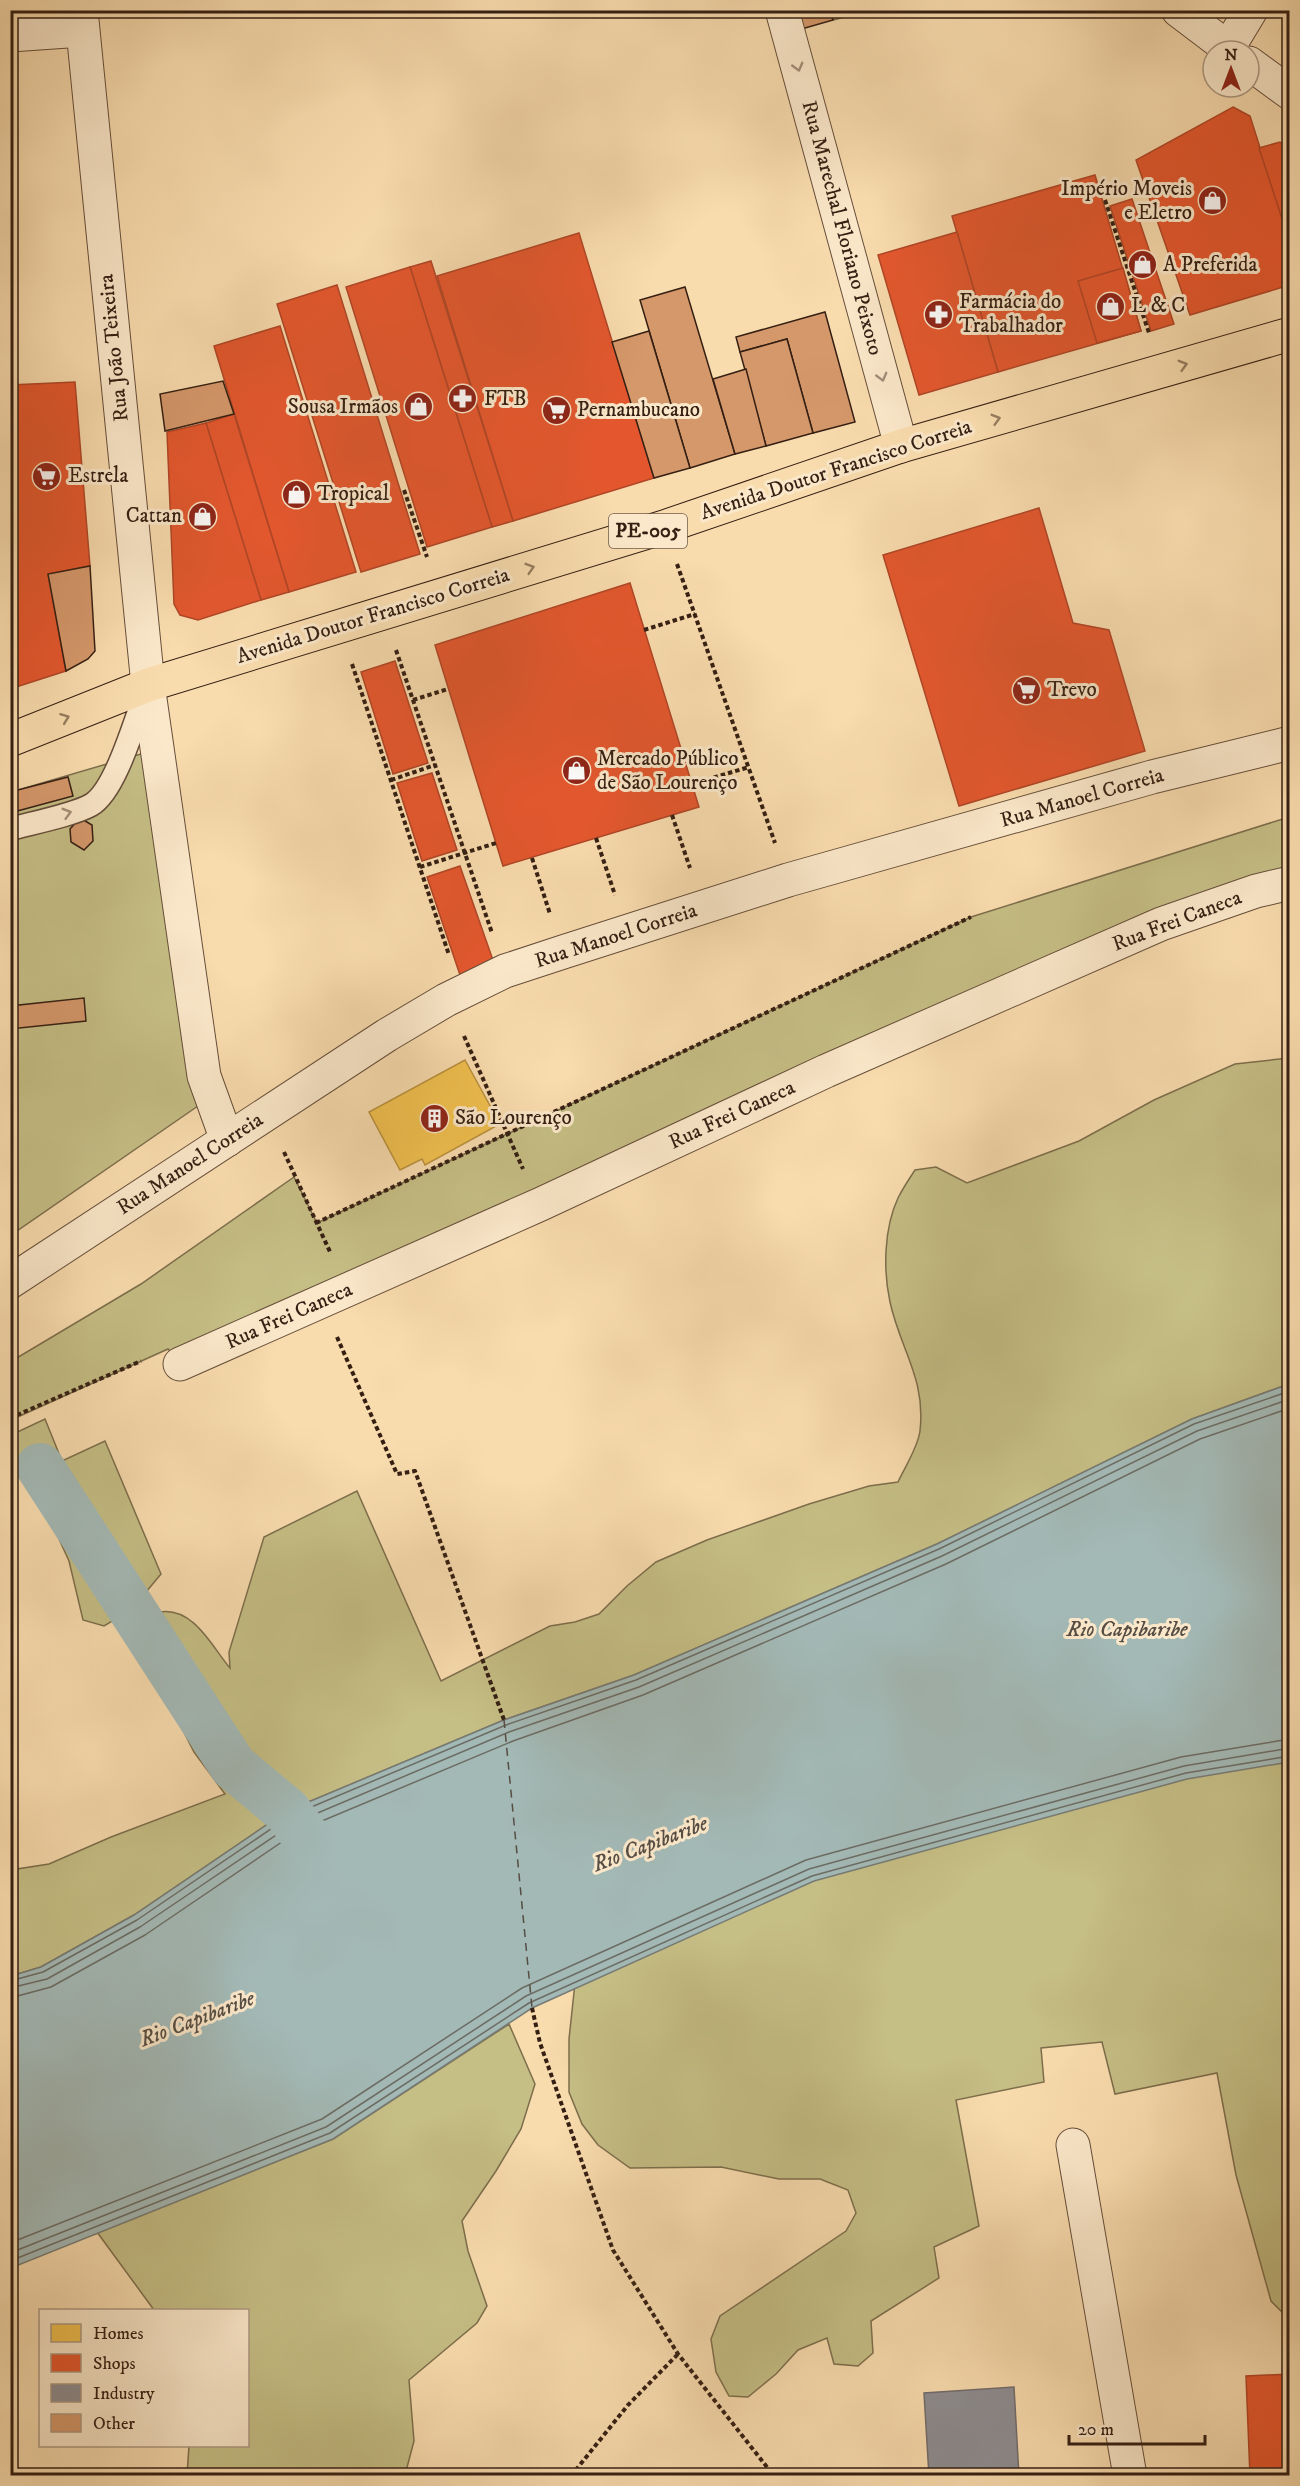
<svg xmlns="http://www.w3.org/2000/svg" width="1300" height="2486" font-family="'IM FELL DW Pica',serif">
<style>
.green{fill:#c5be85;stroke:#7d6e4c;stroke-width:1.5}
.water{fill:#a3b9b6;stroke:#777b75;stroke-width:1.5}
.homes{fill:#f2c14e;stroke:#b9903c;stroke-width:1.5}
.shops{fill:#e4572e;stroke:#b04626;stroke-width:1.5}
.industry{fill:#8d8d92;stroke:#736c6c;stroke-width:1.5}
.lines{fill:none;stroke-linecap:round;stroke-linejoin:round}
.shore{stroke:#6c6c64;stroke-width:1.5}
.canal{stroke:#a3b9b6;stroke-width:48}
.ferry{stroke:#564d44;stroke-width:1.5;stroke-dasharray:8 6;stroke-linecap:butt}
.building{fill:#d5986b;stroke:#351f13;stroke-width:1.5}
.lane-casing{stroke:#664e3a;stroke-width:25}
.street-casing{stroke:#664e3a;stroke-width:35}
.primary-casing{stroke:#351f13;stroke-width:35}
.path{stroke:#351f13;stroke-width:4;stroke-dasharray:4.5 3;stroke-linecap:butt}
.lane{stroke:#fbe8ca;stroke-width:22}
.street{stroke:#fbe8ca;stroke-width:33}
.primary{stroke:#f9dcae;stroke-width:33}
.oneway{stroke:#a28e78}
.oneway2{stroke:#977e60}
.labels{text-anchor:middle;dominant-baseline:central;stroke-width:6;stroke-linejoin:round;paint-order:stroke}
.shield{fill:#fbe8ca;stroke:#705b4a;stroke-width:1.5}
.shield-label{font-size:20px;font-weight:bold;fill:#351f13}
.poi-label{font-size:21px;fill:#351f13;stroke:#fbe8ca;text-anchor:start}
.street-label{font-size:21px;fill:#351f13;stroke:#fbe8ca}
.water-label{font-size:22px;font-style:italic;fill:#564d44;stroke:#fbe8ca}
</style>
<rect width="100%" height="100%" fill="#f9dcae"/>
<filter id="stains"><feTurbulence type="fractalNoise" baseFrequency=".00333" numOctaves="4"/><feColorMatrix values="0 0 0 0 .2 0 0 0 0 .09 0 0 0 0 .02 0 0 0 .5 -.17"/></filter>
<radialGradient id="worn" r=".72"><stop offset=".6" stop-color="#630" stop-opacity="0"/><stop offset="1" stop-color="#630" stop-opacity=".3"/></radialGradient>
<!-- green -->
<g class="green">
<polygon points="830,10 867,11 833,20"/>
<polygon points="158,749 211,1097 11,1235 11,792"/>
<polygon points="1289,817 1289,876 173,1354 168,1349 11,1420 10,1362 141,1284 294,1177 317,1223 971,917"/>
<path d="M1289,1058v326l-97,35 -255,125 -303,131 -130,45 -217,91 -153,104 -93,52 -30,9v-106l38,-6 62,-27 114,-43 -31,-42 -51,-101 -6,-32c8,-2 16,-6 23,-7 34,-5 52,35 70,56l-1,-16 35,-115 93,-46 84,190 109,-55 25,-4 24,-8 28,-28 29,-24 51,-22 102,-36 60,-18 29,-4c7,-15 20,-35 22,-51 6,-53 -20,-82 -30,-129 -7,-32 -6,-74 8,-104 5,-10 11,-19 17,-28l21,-3 31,16 112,-42 75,-41 81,-36z"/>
<polygon points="45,1419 62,1461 105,1441 161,1574 131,1610 104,1626 83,1620 69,1561 49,1517 11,1466 11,1435"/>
<polygon points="1289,1726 1289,2319 1271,2301 1236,2175 1217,2073 1115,2094 1102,2042 1041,2048 1044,2082 956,2100 979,2226 934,2247 939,2278 871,2321 873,2353 858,2366 834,2364 827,2338 798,2350 776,2374 748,2397 729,2396 716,2372 711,2339 720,2316 846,2231 856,2213 848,2190 820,2179 779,2179 721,2167 630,2168 598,2145 582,2124 569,2092 569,2039 575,1983 771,1886"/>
<polygon points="509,2024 535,2084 521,2129 496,2171 462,2221 468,2251 487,2306 477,2323 409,2380 414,2441 405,2475 187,2475 189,2446 248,2446 248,2310 154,2310 97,2232 333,2139"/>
</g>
<!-- water -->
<polygon class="water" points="1289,1384 1289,1762 1187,1779 814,1881 532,2008 333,2139 11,2268 11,1976 41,1967 134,1915 287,1811 504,1720 634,1675 937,1544 1192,1419"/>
<!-- homes -->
<polygon class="homes" points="465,1060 500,1124 425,1165 422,1159 400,1170 369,1112"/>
<!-- shops -->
<g class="shops">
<polygon points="1233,107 1250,116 1290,243 1290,285 1190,315 1136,160"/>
<polygon points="1280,142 1290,150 1290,243 1259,148"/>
<polygon points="1095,175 1141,331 998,372 952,216"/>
<polygon points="1132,199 1174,324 1151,331 1110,206"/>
<polygon points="957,232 998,372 919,395 878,255"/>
<polygon points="579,233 654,478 513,521 437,276"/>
<polygon points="431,261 513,521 492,527 410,267"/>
<polygon points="410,267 492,527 427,547 346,287"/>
<polygon points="1123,268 1141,331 1097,343 1078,281"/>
<polygon points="337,285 420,554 361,572 277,304"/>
<polygon points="280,326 356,572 289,592 214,346"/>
<polygon points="75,382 90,566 48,574 66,671 10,689 10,385"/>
<polygon points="234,414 289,592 261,600 206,423"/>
<polygon points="206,423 261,600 198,620 180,615 174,604 167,432"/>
<polygon points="1039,508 1073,623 1109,630 1145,751 959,806 883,555"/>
<polygon points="630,583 699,807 503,866 435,645"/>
<polygon points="395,661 428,763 393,774 361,672"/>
<polygon points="432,773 457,850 422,861 397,783"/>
<polygon points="460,866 494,963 460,975 427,877"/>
<polygon points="1290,2374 1290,2476 1250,2476 1246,2376"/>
</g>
<!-- industry -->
<polygon class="industry" points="1014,2387 1019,2476 929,2476 924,2393"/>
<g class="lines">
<!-- shore -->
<g class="shore">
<polyline points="10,1981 43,1972 137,1920 290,1816 506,1725 636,1680 939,1549 1194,1424 1290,1391"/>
<polyline points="10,1988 47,1979 140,1927 294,1823 509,1732 639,1687 942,1556 1197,1431 1290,1399"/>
<polyline points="10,1998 51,1987 145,1935 298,1831 513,1741 643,1695 946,1564 1200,1439 1290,1408"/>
<polyline points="10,2243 322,2119 522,1988 806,1860 1181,1757 1290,1739"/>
<polyline points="10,2253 326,2127 526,1996 809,1869 1184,1766 1290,1748"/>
<polyline points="10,2261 330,2133 529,2003 812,1876 1186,1773 1290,1756"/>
</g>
<!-- canal -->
<polyline class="canal" points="40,1467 233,1766 287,1811 325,1863"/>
<!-- ferry -->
<polyline class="ferry" points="504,1720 532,2008"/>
</g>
<!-- building -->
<g class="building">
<polygon points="793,10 830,10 833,20 798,30"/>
<polygon points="685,287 735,454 690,468 640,300"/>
<polygon points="825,312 855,422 813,433 787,339 740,352 736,337"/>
<polygon points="649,331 690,468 654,478 612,342"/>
<polygon points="787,339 813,433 766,446 740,352"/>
<polygon points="746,369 766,446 735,454 713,379"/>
<polygon points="223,381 234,414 165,431 160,394"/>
<polygon points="90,566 95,651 88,659 66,671 48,574"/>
<polygon points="68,777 73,796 10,813 10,792"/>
<polygon points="80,818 92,825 93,841 84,850 71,842 70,829"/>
<polygon points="84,998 86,1021 10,1029 10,1006"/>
</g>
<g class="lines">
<defs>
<path id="lane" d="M10,829c22,-6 63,-14 81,-24 25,-14 45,-88 56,-116"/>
<g id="street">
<polyline points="81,10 148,685 204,1076 227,1140"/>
<polyline points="782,10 901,446"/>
<polyline points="1178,10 1232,51"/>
<polyline points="10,35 82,30"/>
<polyline points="1228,48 1251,10"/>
<polyline points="1249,63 1290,93"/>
<polyline points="10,1282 387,1035 446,1000 505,971 563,952 788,880 1152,777 1290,743"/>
<polyline points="180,1364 541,1204 826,1071 1161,924 1256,891 1290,883"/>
<polyline points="1073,2145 1130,2476"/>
</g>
<polyline id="primary" points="10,740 148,685 664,527 901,446 1290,334"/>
</defs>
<!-- lane casing -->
<use href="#lane" class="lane-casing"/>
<!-- street casing -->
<use href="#street" class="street-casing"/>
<!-- primary casing -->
<use href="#primary" class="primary-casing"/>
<!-- path -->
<g class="path">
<polyline points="1105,200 1149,333"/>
<polyline points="404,490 427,557"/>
<polyline points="677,564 775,843"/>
<polyline points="644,630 695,614"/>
<polyline points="396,650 492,933"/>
<polyline points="352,664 449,955"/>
<polyline points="413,700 448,689"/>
<polyline points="391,780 435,765"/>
<polyline points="692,784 749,767"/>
<polyline points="672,815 690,868"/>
<polyline points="596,838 615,895"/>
<polyline points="532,858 550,914"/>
<polyline points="420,867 496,843"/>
<polyline points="464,1036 523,1169"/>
<polyline points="284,1152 331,1254"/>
<polyline points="316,1223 971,917"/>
<polyline points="337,1337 397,1474 415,1471 504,1720"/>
<polyline points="10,1418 141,1361"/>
<polyline points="532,2008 540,2043 613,2250 678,2354 774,2476"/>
<polyline points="571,2476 628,2405 678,2354"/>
</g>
<!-- lane -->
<use href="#lane" class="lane"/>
<!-- street -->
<use href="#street" class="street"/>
<!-- primary -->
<use href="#primary" class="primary"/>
</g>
<!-- one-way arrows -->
<defs><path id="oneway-chevron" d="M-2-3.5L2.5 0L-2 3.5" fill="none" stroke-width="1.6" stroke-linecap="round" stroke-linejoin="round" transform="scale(1.5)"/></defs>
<g class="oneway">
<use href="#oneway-chevron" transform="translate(798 67) rotate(75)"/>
<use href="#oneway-chevron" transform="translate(882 377) rotate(75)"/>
<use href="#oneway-chevron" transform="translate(67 813) rotate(-16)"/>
</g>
<g class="oneway2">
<use href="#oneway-chevron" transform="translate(1183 365) rotate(-16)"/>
<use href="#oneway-chevron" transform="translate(996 419) rotate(-16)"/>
<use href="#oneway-chevron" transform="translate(530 568) rotate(-17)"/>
<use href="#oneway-chevron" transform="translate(65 718) rotate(-21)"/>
</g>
<!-- icons -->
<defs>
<symbol id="shop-disc" viewBox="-11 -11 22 22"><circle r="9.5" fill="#8f2418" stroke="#fbe8ca"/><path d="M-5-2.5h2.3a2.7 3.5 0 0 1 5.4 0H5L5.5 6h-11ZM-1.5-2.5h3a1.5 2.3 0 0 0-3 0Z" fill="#fff"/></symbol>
<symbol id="pharmacy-disc" viewBox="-11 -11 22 22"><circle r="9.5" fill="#8f2418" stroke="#fbe8ca"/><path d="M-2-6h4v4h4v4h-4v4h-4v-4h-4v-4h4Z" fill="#fff"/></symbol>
<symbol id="supermarket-disc" viewBox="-11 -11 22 22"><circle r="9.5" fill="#8f2418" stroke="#fbe8ca"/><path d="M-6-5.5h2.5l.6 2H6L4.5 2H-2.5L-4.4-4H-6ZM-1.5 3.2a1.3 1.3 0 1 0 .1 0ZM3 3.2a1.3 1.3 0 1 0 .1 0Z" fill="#fff"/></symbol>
<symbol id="building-disc" viewBox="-11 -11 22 22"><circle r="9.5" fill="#8f2418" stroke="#fbe8ca"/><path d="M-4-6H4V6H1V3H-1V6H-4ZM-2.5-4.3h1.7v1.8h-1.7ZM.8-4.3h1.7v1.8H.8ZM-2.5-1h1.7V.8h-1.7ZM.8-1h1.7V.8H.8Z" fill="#fff"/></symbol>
</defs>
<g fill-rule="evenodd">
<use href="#shop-disc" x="1196" y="184" width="33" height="33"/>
<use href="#shop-disc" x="1126" y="248" width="33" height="33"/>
<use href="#shop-disc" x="1094" y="290" width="33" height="33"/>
<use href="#pharmacy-disc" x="922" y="298" width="33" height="33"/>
<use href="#pharmacy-disc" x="446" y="382" width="33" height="33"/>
<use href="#shop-disc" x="402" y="390" width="33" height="33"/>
<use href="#supermarket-disc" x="540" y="394" width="33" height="33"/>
<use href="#supermarket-disc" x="30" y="460" width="33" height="33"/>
<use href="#shop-disc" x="280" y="478" width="33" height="33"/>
<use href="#shop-disc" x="186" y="500" width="33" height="33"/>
<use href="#supermarket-disc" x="1010" y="674" width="33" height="33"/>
<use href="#shop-disc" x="560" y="754" width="33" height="33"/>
<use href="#building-disc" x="418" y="1102" width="33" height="33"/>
</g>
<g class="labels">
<!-- shield labels -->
<rect class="shield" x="609" y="514" width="78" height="34" rx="4.5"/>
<g class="shield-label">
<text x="648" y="531">PE-005</text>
</g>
<!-- poi labels -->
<g class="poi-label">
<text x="1192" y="189" text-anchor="end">Império Moveis<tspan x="1192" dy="24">e Eletro</tspan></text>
<text x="1163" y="265">A Preferida</text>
<text x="959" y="302">Farmácia do<tspan x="959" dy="24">Trabalhador</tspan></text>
<text x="1131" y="306">L &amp; C</text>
<text x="484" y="399">FTB</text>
<text x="398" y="407" text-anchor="end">Sousa Irmãos</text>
<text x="577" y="410">Pernambucano</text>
<text x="68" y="476">Estrela</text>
<text x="317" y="494">Tropical</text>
<text x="182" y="516" text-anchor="end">Cattan</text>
<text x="1047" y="690">Trevo</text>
<text x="597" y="759">Mercado Público<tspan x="597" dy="24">de São Lourenço</tspan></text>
<text x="455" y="1118">São Lourenço</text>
</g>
<!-- street labels -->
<g class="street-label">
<text transform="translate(842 228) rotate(75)">Rua Marechal Floriano Peixoto</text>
<text transform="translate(114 348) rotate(-96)">Rua João Teixeira</text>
<text transform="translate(836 470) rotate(-18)">Avenida Doutor Francisco Correia</text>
<text transform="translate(373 616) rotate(-17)">Avenida Doutor Francisco Correia</text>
<text transform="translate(1082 798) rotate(-16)">Rua Manoel Correia</text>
<text transform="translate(1177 921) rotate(-21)">Rua Frei Caneca</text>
<text transform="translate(616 936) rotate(-18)">Rua Manoel Correia</text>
<text transform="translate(732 1115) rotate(-25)">Rua Frei Caneca</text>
<text transform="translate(190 1164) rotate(-33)">Rua Manoel Correia</text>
<text transform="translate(289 1316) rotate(-24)">Rua Frei Caneca</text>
</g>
<!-- water labels -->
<g class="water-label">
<text x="1127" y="1629">Rio Capibaribe</text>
<text transform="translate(650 1844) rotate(-21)">Rio Capibaribe</text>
<text transform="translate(197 2019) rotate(-21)">Rio Capibaribe</text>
</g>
</g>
<!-- margin -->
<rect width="1300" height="2486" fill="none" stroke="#f9dcae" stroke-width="36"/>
<rect x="12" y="12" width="1276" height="2462" fill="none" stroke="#351f13" stroke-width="3"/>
<rect x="18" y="18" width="1264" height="2450" fill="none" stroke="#351f13" stroke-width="1.5"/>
<!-- legend -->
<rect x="39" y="2309" width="210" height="138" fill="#fbe8ca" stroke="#ac9881" stroke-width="1.5"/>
<rect x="51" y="2324" width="30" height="18" fill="#f2c14e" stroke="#ac9881" stroke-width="1.5"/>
<text x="93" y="2339" font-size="18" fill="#351f13">Homes</text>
<rect x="51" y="2354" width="30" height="18" fill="#e4572e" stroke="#ac9881" stroke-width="1.5"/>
<text x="93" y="2369" font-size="18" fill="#351f13">Shops</text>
<rect x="51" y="2384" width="30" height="18" fill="#8d8d92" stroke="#ac9881" stroke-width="1.5"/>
<text x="93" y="2399" font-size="18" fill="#351f13">Industry</text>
<rect x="51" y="2414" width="30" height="18" fill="#d5986b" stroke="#ac9881" stroke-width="1.5"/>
<text x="93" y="2429" font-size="18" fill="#351f13">Other</text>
<!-- north arrow -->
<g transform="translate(1231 69)"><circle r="28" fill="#fbe8ca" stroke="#ac9881" stroke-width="1.5"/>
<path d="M0-4.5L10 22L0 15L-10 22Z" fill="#8f2418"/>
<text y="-9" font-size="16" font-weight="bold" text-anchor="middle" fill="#351f13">N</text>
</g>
<!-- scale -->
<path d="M1069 2435v9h136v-9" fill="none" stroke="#351f13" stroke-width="3"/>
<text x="1078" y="2435" font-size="18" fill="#351f13" stroke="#fbe8ca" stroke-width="4.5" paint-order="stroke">20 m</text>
<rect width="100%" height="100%" filter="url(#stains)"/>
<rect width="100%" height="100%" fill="url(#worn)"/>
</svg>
